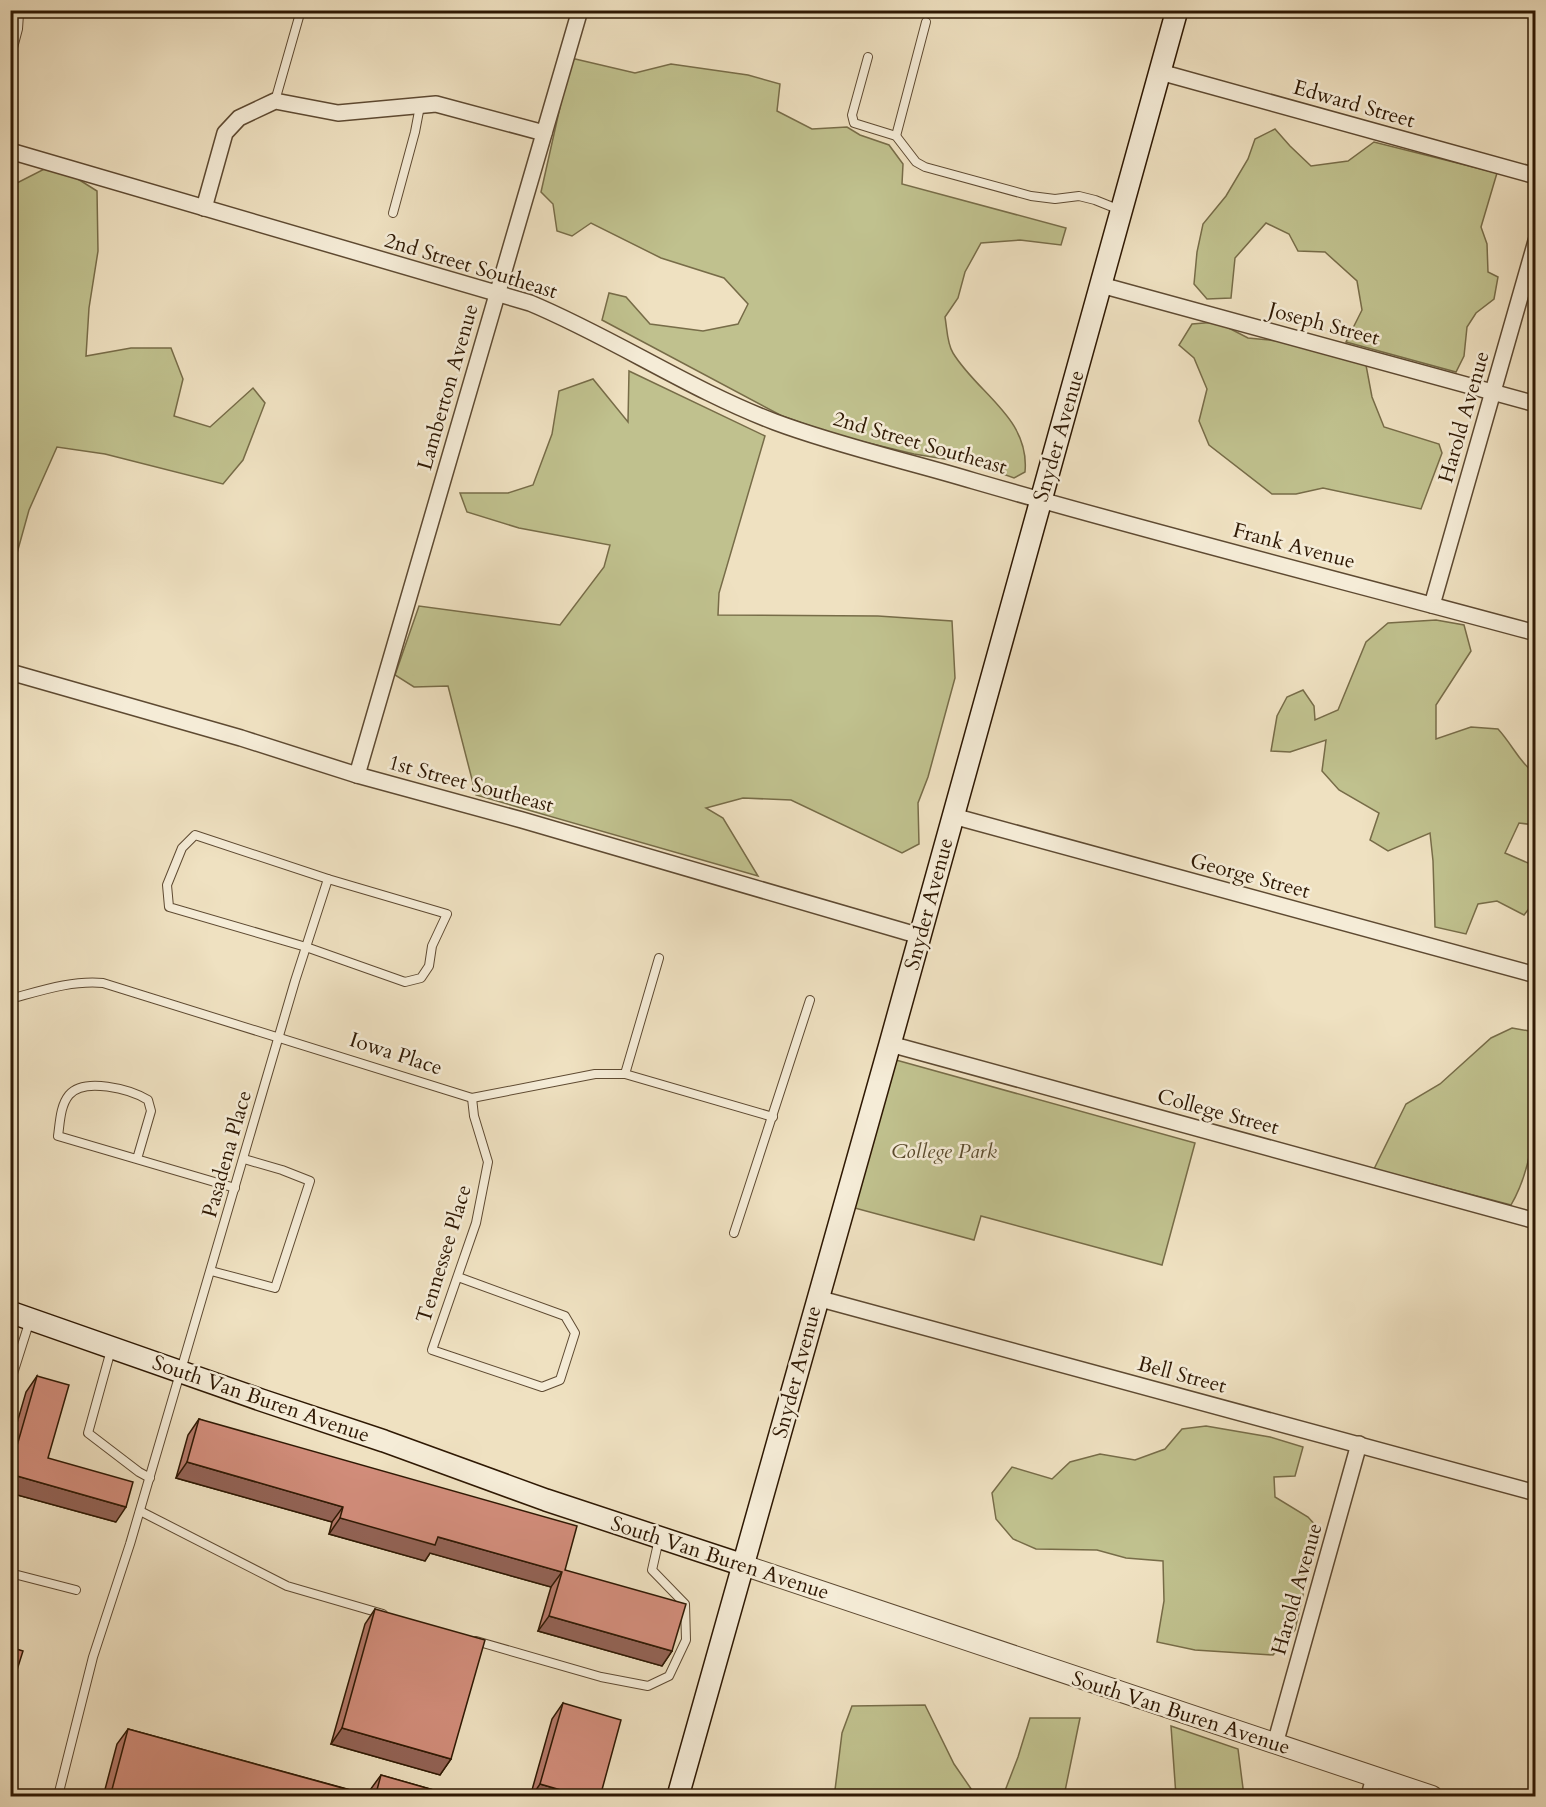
<svg xmlns="http://www.w3.org/2000/svg" width="1546" height="1807" font-family="Cardo,serif">
<style>
.green{fill:#c0c18e;stroke:#776c48;stroke-width:1.5}
.lines{fill:none;stroke-linecap:round;stroke-linejoin:round}
.service-casing{stroke:#5e4a32;stroke-width:10}
.minor-casing{stroke:#5e4a32;stroke-width:18}
.tertiary-casing{stroke:#5e4a32;stroke-width:22}
.secondary-casing{stroke:#2e1803;stroke-width:24}
.service{stroke:#f5ecd7;stroke-width:8}
.minor{stroke:#f5ecd7;stroke-width:15}
.tertiary{stroke:#f5ecd7;stroke-width:20}
.secondary{stroke:#f5ecd7;stroke-width:21}
.wall{fill:#b5796a;stroke:#2e1803;stroke-width:1.5}
.shaded-wall{fill:#936356;stroke:#2e1803;stroke-width:1.5}
.building{fill:#d28d7b;stroke:#2e1803;stroke-width:1.5}
.labels{text-anchor:middle;dominant-baseline:central;stroke-width:5;stroke-linejoin:round;paint-order:stroke}
.street-label{font-size:21px;fill:#2e1803;stroke:#f5ecd7}
.park-label{font-size:21px;font-style:italic;fill:#5a4b2d;stroke:#f5ecd7}
</style>
<rect width="100%" height="100%" fill="#efe1c1"/>
<filter id="stains"><feTurbulence type="fractalNoise" baseFrequency=".00333" numOctaves="4"/><feColorMatrix values="0 0 0 0 .2 0 0 0 0 .09 0 0 0 0 .02 0 0 0 .5 -.17"/></filter>
<radialGradient id="worn" r=".72"><stop offset=".6" stop-color="#630" stop-opacity="0"/><stop offset="1" stop-color="#630" stop-opacity=".3"/></radialGradient>
<!-- green -->
<g class="green">
<path d="M571,58l64,15 36,-9 77,11 32,9 -3,27 35,18 35,-2 13,8 29,10 14,19 -1,20 164,44 -5,17 -41,-5 -39,3 -16,29 -7,26 -13,19c2,11 2,27 8,36 25,41 77,65 72,119l-11,6 -39,-14 -61,-10 -75,-18 -57,-20 -180,-96 7,-27 17,4 24,27 53,7 35,-7 10,-20 -24,-26 -63,-20 -70,-35 -19,13 -15,-5 -4,-27 -12,-12z"/>
<polygon points="1275,129 1290,146 1311,166 1348,161 1374,142 1497,173 1481,227 1487,244 1488,272 1498,277 1494,299 1476,313 1467,327 1464,356 1456,372 1346,342 1362,310 1357,281 1325,252 1298,251 1289,234 1266,223 1235,258 1231,298 1207,299 1194,284 1197,252 1203,224 1226,196 1248,159 1255,139"/>
<polygon points="54,164 97,191 98,251 89,308 86,356 131,348 171,348 183,379 174,416 210,427 253,388 265,403 243,460 223,484 105,454 57,447 29,510 14,564 11,564 11,186"/>
<polygon points="1217,322 1248,338 1279,341 1366,365 1372,397 1384,427 1439,444 1442,453 1421,509 1323,488 1296,494 1272,494 1209,445 1199,421 1207,389 1194,358 1179,345 1192,324"/>
<polygon points="629,371 765,436 719,593 718,615 878,616 952,621 955,678 928,777 918,803 919,844 902,853 791,800 743,798 706,808 723,818 758,876 476,795 448,686 414,687 395,675 419,606 560,625 604,567 610,545 519,528 467,512 460,493 508,493 533,485 552,434 559,391 593,379 628,422"/>
<path d="M1436,620l28,5 7,26 -35,54v34l35,-12 27,2c14,15 21,33 37,45v51l-16,-2 -14,30 30,13v35l-11,14 -27,-14 -19,3 -12,30 -31,-7 -2,-66 -3,-28 -42,18 -18,-11 9,-27 -40,-23 -17,-19 4,-31 -36,12 -19,-1 6,-35 10,-19 16,-7 11,16 1,14 23,-10 28,-68 22,-19z"/>
<path d="M1512,1028l23,4c0,57 6,121 -24,173l-137,-36 32,-65 34,-20 51,-46z"/>
<polygon points="896,1060 1195,1143 1162,1265 981,1216 974,1240 851,1207"/>
<polygon points="1206,1426 1270,1437 1303,1447 1295,1476 1274,1477 1275,1497 1308,1517 1318,1528 1295,1630 1273,1655 1195,1650 1157,1642 1164,1601 1163,1561 1126,1558 1097,1550 1036,1549 1013,1539 996,1519 992,1493 1012,1467 1052,1479 1070,1462 1100,1454 1135,1460 1165,1449 1182,1429"/>
<polygon points="925,1705 954,1764 976,1796 864,1796 835,1790 842,1733 852,1706"/>
<polygon points="1030,1718 1080,1718 1064,1796 1003,1796 1018,1757"/>
<polygon points="1171,1726 1238,1749 1244,1796 1176,1796"/>
</g>
<g class="lines">
<defs>
<g id="service">
<polyline points="868,57 852,115 854,123 896,136 916,162 925,167 1031,196 1055,199 1079,196 1095,200 1120,210"/>
<polyline points="10,59 18,29 19,14 16,10"/>
<polyline points="275,101 301,10"/>
<polyline points="896,136 926,22"/>
<polyline points="393,213 415,132 420,106"/>
<polygon points="195,835 328,879 447,914 432,946 429,966 421,978 405,982 306,947 169,907 167,885 182,848"/>
<path d="M10,999c30,-8 62,-19 93,-16l369,115 123,-24h30l148,43"/>
<polyline points="625,1074 659,958"/>
<path d="M137,1159l14,-48 -3,-11c-18,-11 -64,-23 -79,-5 -9,11 -9,28 -11,41l177,52"/>
<polyline points="734,1233 810,1000"/>
<polyline points="211,1271 275,1288 310,1181 282,1170 244,1159"/>
<polyline points="458,1277 565,1316 575,1333 560,1380 542,1387 432,1350 476,1223 488,1162 474,1116 472,1098"/>
<polyline points="111,1350 88,1433 139,1472 150,1478"/>
<polyline points="10,1383 30,1320"/>
<polyline points="140,1511 287,1586 383,1614"/>
<polyline points="10,1573 76,1590"/>
<polyline points="476,1641 601,1677 648,1686 669,1676 686,1640 685,1604 652,1570 659,1539"/>
<polyline points="58,1796 93,1657 130,1544 295,981 328,879"/>
</g>
<g id="minor">
<polyline points="1160,72 1536,176"/>
<path d="M10,151l520,152c84,35 160,87 245,119 64,24 133,39 199,59 186,54 374,101 562,152"/>
<polyline points="204,208 225,133 239,118 275,101 338,113 436,104 544,133"/>
<polyline points="1101,285 1536,404"/>
<polyline points="1432,605 1536,241"/>
<polyline points="10,672 241,738 357,775 522,820 920,936"/>
<polyline points="357,775 580,10"/>
<polyline points="953,816 1536,975"/>
<polyline points="890,1044 1536,1221"/>
<polyline points="817,1298 1536,1493"/>
<polyline points="1275,1744 1359,1444"/>
<polyline points="1369,1796 1374,1777"/>
</g>
<polyline id="tertiary" points="743,1565 1432,1796"/>
<g id="secondary">
<polyline points="10,1312 261,1400 384,1441 546,1500 743,1565"/>
<polyline points="678,1796 890,1044 1177,10"/>
</g>
</defs>
<!-- service casing -->
<use href="#service" class="service-casing"/>
<!-- minor casing -->
<use href="#minor" class="minor-casing"/>
<!-- tertiary casing -->
<use href="#tertiary" class="tertiary-casing"/>
<!-- secondary casing -->
<use href="#secondary" class="secondary-casing"/>
<!-- service -->
<use href="#service" class="service"/>
<!-- minor -->
<use href="#minor" class="minor"/>
<!-- tertiary -->
<use href="#tertiary" class="tertiary"/>
<!-- secondary -->
<use href="#secondary" class="secondary"/>
</g>
<!-- wall -->
<g class="wall">
<polygon points="37,1376 48,1458 116,1522 10,1493 10,1447 26,1392"/>
<polygon points="199,1419 565,1570 672,1651 662,1666 538,1631 551,1587 430,1553 425,1561 329,1534 332,1522 176,1478 188,1435"/>
<polygon points="375,1609 451,1759 440,1775 331,1744 365,1624"/>
<polygon points="563,1703 600,1797 530,1797 552,1719"/>
<polygon points="128,1729 369,1795 370,1790 381,1775 458,1797 103,1797 117,1744"/>
</g>
<!-- shaded-wall -->
<g class="shaded-wall">
<polygon points="187,1462 343,1507 332,1522 176,1478"/>
<polygon points="10,1474 126,1507 116,1522 10,1493"/>
<polygon points="340,1518 438,1537 562,1572 551,1587 430,1553 425,1561 329,1534"/>
<polygon points="549,1616 672,1651 662,1666 538,1631"/>
<polygon points="342,1728 451,1759 440,1775 331,1744"/>
<polygon points="540,1784 585,1797 531,1797"/>
</g>
<!-- building -->
<g class="building">
<polygon points="37,1376 69,1385 48,1458 133,1482 126,1507 10,1474 10,1470"/>
<polygon points="199,1419 577,1526 565,1570 686,1604 672,1651 549,1616 562,1572 438,1537 435,1545 340,1518 343,1507 187,1462"/>
<polygon points="375,1609 485,1640 451,1759 342,1728"/>
<polygon points="10,1647 23,1651 10,1692"/>
<polygon points="563,1703 621,1720 600,1797 585,1797 540,1784"/>
<polygon points="128,1729 375,1797 110,1797"/>
<polygon points="381,1775 458,1797 375,1797"/>
</g>
<g class="labels">
<!-- street labels -->
<g class="street-label">
<text transform="translate(1354 104) rotate(16)">Edward Street</text>
<text transform="translate(471 266) rotate(17)">2nd Street Southeast</text>
<text transform="translate(1324 324) rotate(15)">Joseph Street</text>
<text transform="translate(448 387) rotate(-74)">Lamberton Avenue</text>
<text transform="translate(1464 417) rotate(-74)">Harold Avenue</text>
<text transform="translate(1059 436) rotate(-74)">Snyder Avenue</text>
<text transform="translate(920 443) rotate(16)">2nd Street Southeast</text>
<text transform="translate(1294 546) rotate(15)">Frank Avenue</text>
<text transform="translate(471 784) rotate(15)">1st Street Southeast</text>
<text transform="translate(1250 876) rotate(15)">George Street</text>
<text transform="translate(929 904) rotate(-75)">Snyder Avenue</text>
<text transform="translate(396 1054) rotate(18)">Iowa Place</text>
<text transform="translate(1218 1112) rotate(15)">College Street</text>
<text transform="translate(227 1154) rotate(-74)">Pasadena Place</text>
<text transform="translate(444 1254) rotate(-73)">Tennessee Place</text>
<text transform="translate(797 1372) rotate(-75)">Snyder Avenue</text>
<text transform="translate(1182 1375) rotate(15)">Bell Street</text>
<text transform="translate(261 1399) rotate(19)">South Van Buren Avenue</text>
<text transform="translate(720 1558) rotate(18)">South Van Buren Avenue</text>
<text transform="translate(1297 1589) rotate(-74)">Harold Avenue</text>
<text transform="translate(1181 1713) rotate(18)">South Van Buren Avenue</text>
</g>
<!-- park labels -->
<g class="park-label">
<text x="944" y="1151">College Park</text>
</g>
</g>
<!-- margin -->
<rect width="1546" height="1807" fill="none" stroke="#efe1c1" stroke-width="36"/>
<rect x="12" y="12" width="1522" height="1783" fill="none" stroke="#2e1803" stroke-width="3"/>
<rect x="18" y="18" width="1510" height="1771" fill="none" stroke="#2e1803" stroke-width="1.5"/>
<rect width="100%" height="100%" filter="url(#stains)"/>
<rect width="100%" height="100%" fill="url(#worn)"/>
</svg>
